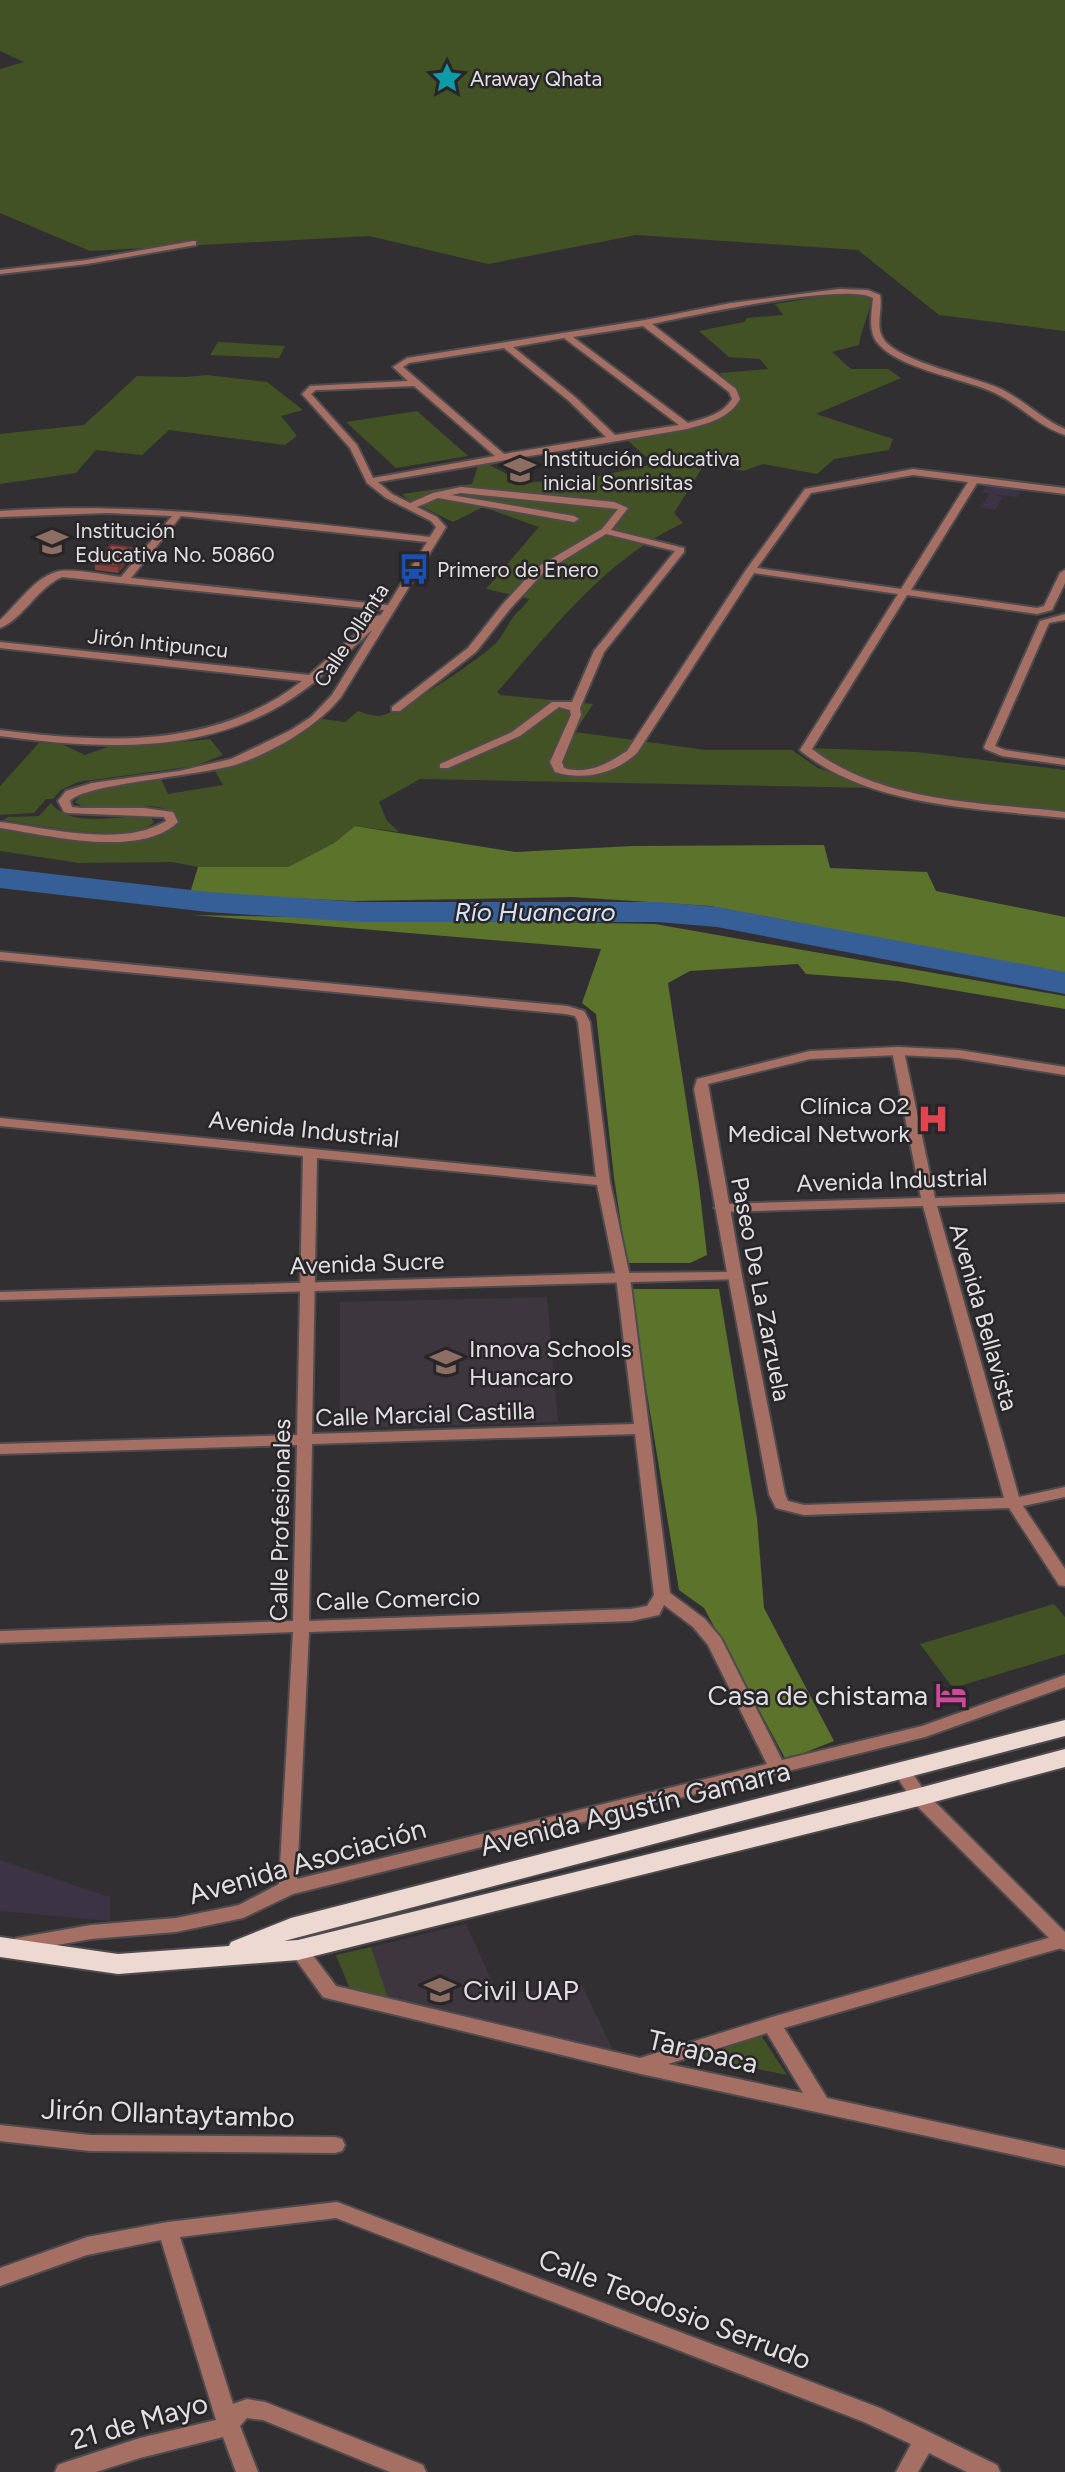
<svg xmlns="http://www.w3.org/2000/svg" width="1065" height="2472" font-family="Figtree,sans-serif">
<style>
.industrial{fill:#3c3444}
.built{fill:#3d363f}
.green{fill:#425225}
.forest{fill:#5b732b}
.lines{fill:none;stroke-linecap:round;stroke-linejoin:round}
.river{fill:#365f97;fill-rule:evenodd}
.minor-casing{stroke:#4e4b4f;stroke-width:4}
.tertiary-casing{stroke:#4e4b4f;stroke-width:4}
.trunk-casing{stroke:#4e4b4f;stroke-width:4}
.minor{fill:#a66f63;fill-rule:evenodd}
.tertiary{fill:#a66f63;fill-rule:evenodd}
.trunk{fill:#eed8d2;fill-rule:evenodd}
.wall{fill:#82403e}
.shaded-wall{fill:#6a3432}
.building{fill:#974b48;stroke:#6a3432;stroke-width:2}
.labels{text-anchor:middle;dominant-baseline:central;stroke-width:5;stroke-linejoin:round;paint-order:stroke}
.far-poi-label{font-size:21px;fill:#e1dfe2;stroke:#282529;text-anchor:start}
.far-street-label{font-size:21px;fill:#e1dfe2;stroke:#282529}
.poi-label{font-size:24px;fill:#e1dfe2;stroke:#282529;text-anchor:end}
.street-label{font-size:24px;fill:#e1dfe2;stroke:#282529}
.water-label{font-size:26px;font-style:italic;fill:#d8e4f5;stroke:#282529}
.near-poi-label{font-size:28px;fill:#e1dfe2;stroke:#282529;text-anchor:end}
.near-street-label{font-size:28px;fill:#e1dfe2;stroke:#282529}
</style>
<rect width="100%" height="100%" fill="#322f33"/>
<!-- industrial -->
<g class="industrial">
<polygon points="988,484 1021,488 1018,497 991,494 1003,497 995,510 980,507 990,494 982,492"/>
<polygon points="0,1860 110,1897 110,1921 0,1911"/>
</g>
<!-- built -->
<g class="built">
<polygon points="547,1297 558,1422 340,1428 340,1302"/>
<polygon points="466,1924 498,1995 582,1985 616,2057 390,2006 371,1947"/>
</g>
<!-- green -->
<g class="green">
<polygon points="0,0 1065,0 1065,331 939,315 858,250 636,235 488,264 369,236 90,251 0,213 0,69 24,62 0,51"/>
<path d="M844,293l23,1 4,6c-2,16 -10,29 -12,45l-27,7 19,17h37l13,9 -85,36 77,25 -4,11 -55,9 -17,15 -54,-10 -20,7 -26,-6 -15,3 -28,45 9,10c-78,36 -130,106 -186,169l4,3 92,9 -18,28 131,18h86l26,18 57,20 -455,-9 -41,23 8,19 12,11 -44,-6 -21,17 -46,24h-90l-26,-5 -93,1 -79,-12v-22c57,8 124,28 177,-3v-10c-29,-25 -74,7 -102,-14 11,-18 65,-20 86,-23l7,15 55,-9 -9,-16c38,-8 68,-28 100,-51l31,4 13,-11c6,2 15,5 21,5 17,0 106,-60 118,-74 7,-8 11,-19 18,-27 5,-6 11,-10 14,-16l-43,-10 53,-62 -56,-20 -30,15 -46,-23 -5,-5 70,-10 8,-24 44,23 75,-7 55,-12 -28,-25 88,-20 15,-10 6,-18 -15,-18 48,-4 -8,-10 -31,-2 -30,-26 45,-9 3,-4 36,-3 -8,-11z"/>
<polygon points="218,342 285,346 279,358 210,355"/>
<polygon points="207,375 267,382 303,410 281,416 297,436 285,445 169,430 142,455 96,450 76,473 0,484 0,434 84,425 137,376 186,377"/>
<polygon points="417,411 468,456 396,468 346,422"/>
<polygon points="210,739 223,755 195,766 78,782 61,790 53,799 46,799 34,813 0,815 0,786 39,743 62,744 85,755 113,745 143,746"/>
<path d="M808,748l109,4 148,18v40c-65,-7 -155,-10 -215,-36 -14,-7 -28,-18 -42,-26z"/>
<path d="M51,803c17,24 63,14 90,13l10,2 3,4c-22,24 -118,2 -151,-2l5,-3 31,-1z"/>
<polygon points="1054,1604 1065,1617 1065,1654 953,1688 920,1644"/>
<polygon points="371,1947 388,1998 350,1989 336,1955"/>
<polygon points="757,2029 787,2075 694,2056"/>
</g>
<!-- forest -->
<g class="forest">
<polygon points="355,826 515,852 633,846 824,845 830,868 927,872 936,891 1065,917 1065,973 710,906 572,897 353,901 190,893 198,867 288,867 334,843"/>
<polygon points="193,915 655,924 1065,996 1065,1009 898,981 806,974 798,964 690,971 668,983 699,1185 707,1255 690,1263 627,1263 614,1178 596,1014 582,1003 601,949"/>
<polygon points="630,1289 719,1289 757,1518 764,1608 834,1741 786,1760 704,1608 679,1590"/>
</g>
<g class="lines">
<!-- river -->
<polygon class="river" points="0,868 208,892 360,902 658,902 717,907 1065,972 1065,994 717,927 658,922 360,922 208,912 0,888"/>
<defs>
<g id="minor">
<polygon points="193,241 196,241 196,245 87,264 0,274 0,270 87,260"/>
<path d="M839,289l29,1 12,5c3,13 -5,31 3,43 14,24 91,38 118,51 23,11 40,30 64,40v6c-27,-9 -45,-30 -70,-42 -31,-15 -99,-24 -119,-52 -8,-12 -4,-30 -3,-43 -29,-16 -183,18 -221,26l84,65 4,10c-11,20 -32,24 -53,30l-309,53 14,12 18,9 23,-10 28,-6 153,15 14,6 -17,22 73,18v4l-80,100 -24,56 1,7 -19,47 2,6c24,7 43,-4 63,-17l119,-181 59,-81 108,-20 152,19v6l-88,-11 -66,107 126,18 7,-2 16,-33 5,-3v13l-13,27 -15,4 -130,-19 -95,154c70,54 169,53 253,63v6c-88,-10 -190,-10 -263,-66l-2,-2 98,-156 -144,-21 -117,180c-23,21 -53,28 -82,19l-5,-10 21,-47 -1,-5 -11,-3 -39,29 -72,32h-8v-4l72,-32 40,-30h20l22,-51 81,-100 -69,-17 -62,38 -34,37 -34,43 -76,59h-8v-4l76,-59 34,-43 34,-37 66,-39 16,-20 -157,-16 -10,2 123,21 5,3 -5,3 -136,-24 -21,9 20,10 9,10 -105,170c-23,29 -68,55 -103,67 -31,11 -156,20 -168,37l2,6 9,1h63l29,4 5,10c-38,37 -131,13 -178,6v-6c49,6 122,26 166,-1l-2,-4 -96,-4 -4,-1 -6,-11 8,-10 26,-8 87,-12 52,-12 60,-29 20,-13 21,-22 40,-65c-26,24 -51,50 -81,69 -87,57 -193,50 -291,37v-6c104,13 214,20 302,-49l-302,-33v-6l309,33 67,-59 5,-1 3,-5 -322,-33c-25,11 -38,41 -62,51v-8c17,-15 36,-45 60,-49 17,-2 44,4 61,6l51,-61 -65,-3 -107,4v-6c145,-10 287,10 430,26l6,-10 -5,-6 -45,-23 -19,-15 -17,-35 -48,-54 8,-8 98,-5 -15,-14 14,-9 238,-38 86,-17zM643,326l86,66 3,7c-10,16 -27,19 -44,24l-115,-86zM564,338l115,87 -64,10 -40,-38 -62,-50zM504,348l65,53 37,36 -102,17 -101,-87 6,-4zM414,386l81,70 -122,22 -16,-33 -46,-51 5,-4h7zM913,475l55,7 -67,107 -144,-21 54,-75zM181,516l246,26 -39,63 -257,-27z"/>
<polygon points="1065,614 1065,620 1049,623 995,746 1005,750 1065,759 1065,765 1002,756 985,749 984,747 1040,621"/>
<path d="M0,952l567,54 17,5 6,11 20,160 20,95 40,316 35,26 16,19 61,122 140,-34 143,-51v12l-140,50 -632,157 -50,24 -67,14 -85,7 -74,13 -6,-2 -3,-5 3,-5 6,-2 74,-13 85,-7 63,-13 40,-21 14,-252 -293,11v-12l293,-10 4,-176 -297,9v-10l297,-9 6,-279 -303,-30v-8l596,59 -18,-155 -3,-6 -9,-2 -566,-54zM317,1158l280,27 19,92 18,147 -322,10zM635,1434l19,161 -7,11 -16,3 -322,12 3,-177zM664,1605l29,22 15,18 59,119 -470,115 12,-247 322,-11 28,-6z"/>
<polygon points="898,1047 904,1051 935,1198 1065,1194 1065,1202 937,1206 1019,1497 1065,1487 1065,1497 1023,1506 1065,1569 1065,1586 1059,1585 1009,1508 804,1515 776,1508 769,1494 728,1276 735,1272 742,1276 785,1494 788,1501 804,1505 1004,1498 923,1206 721,1212 714,1208 721,1204 921,1198 892,1051"/>
<path d="M1062,1934l3,1v12l-281,81 43,70 238,52v16l-424,-92 -311,-75 -7,-2 -34,-47 2,-5 7,-2 7,2 31,41 304,72 132,-41zM767,2033l36,60 -135,-29z"/>
<polygon points="0,2125 90,2135 335,2137 342,2139 345,2145 342,2151 335,2153 90,2151 0,2141"/>
<polygon points="337,2202 880,2408 997,2465 1000,2472 967,2472 929,2453 918,2472 896,2472 911,2444 864,2422 336,2218 180,2237 233,2404 247,2399 265,2402 423,2465 426,2472 390,2472 263,2420 247,2418 240,2426 258,2472 236,2472 223,2437 140,2458 96,2472 55,2472 58,2465 66,2462 140,2438 216,2420 161,2240 87,2255 0,2286 0,2268 87,2237 168,2222"/>
</g>
<g id="tertiary">
<polygon points="898,1047 959,1050 1065,1067 1065,1075 959,1058 898,1055 810,1059 708,1084 742,1276 740,1279 0,1300 0,1292 623,1273 727,1272 694,1089 697,1079 810,1051"/>
<polygon points="903,1766 909,1768 925,1792 1065,1932 1065,1950 1059,1948 913,1802 894,1772 897,1768"/>
</g>
<polygon id="trunk" points="1065,1720 1065,1736 284,1941 298,1940 919,1788 1065,1749 1065,1767 919,1806 298,1960 118,1974 0,1957 0,1937 118,1954 229,1946 231,1942 291,1918"/>
</defs>
<!-- minor casing -->
<use href="#minor" class="minor-casing"/>
<!-- tertiary casing -->
<use href="#tertiary" class="tertiary-casing"/>
<!-- trunk casing -->
<use href="#trunk" class="trunk-casing"/>
<!-- minor -->
<use href="#minor" class="minor"/>
<!-- tertiary -->
<use href="#tertiary" class="tertiary"/>
<!-- trunk -->
<use href="#trunk" class="trunk"/>
</g>
<!-- wall -->
<polygon class="wall" points="134,554 118,573 95,570 95,564"/>
<!-- shaded-wall -->
<polygon class="shaded-wall" points="134,548 134,554 118,573 118,566"/>
<!-- building -->
<polygon class="building" points="111,545 134,548 118,566 95,564"/>
<!-- icons -->
<defs>
<symbol id="sight-bare" viewBox="-9 -9 18 18"><path d="M0-6L1.8-2.2L6-1.7L2.9 1.2L3.7 5.4L0 3.3L-3.7 5.4L-2.9 1.2L-6-1.7L-1.8-2.2Z" fill="#0f9aa8" stroke="#282529" stroke-width="2.5" paint-order="stroke"/></symbol>
<symbol id="school-bare" viewBox="-9 -9 18 18"><path d="M0-5L7-2L0 1L-7-2ZM-4 1L0 2.5L4 1V4Q0 6-4 4Z" fill="#8d6e63" stroke="#282529" stroke-width="2.5" paint-order="stroke"/></symbol>
<symbol id="bus-bare" viewBox="-9 -9 18 18"><path d="M-5-6H5V4H4V6H2V4H-2V6H-4V4H-5ZM-3.5-4V0h7V-4ZM-3.5 1.2v1.5H-2V1.2ZM2 1.2v1.5H3.5V1.2Z" fill="#1a4fb4" stroke="#282529" stroke-width="2.5" paint-order="stroke"/></symbol>
<symbol id="hospital-bare" viewBox="-9 -9 18 18"><path d="M-5-5h3v3.5h4V-5h3V5h-3V1.5h-4V5h-3Z" fill="#e0444e" stroke="#282529" stroke-width="2.5" paint-order="stroke"/></symbol>
<symbol id="hotel-bare" viewBox="-9 -9 18 18"><path d="M-6-4.5h1.5V1H6V5H4.5V3h-9V5H-6ZM-4 0a1.8 1.8 0 1 1 3.6 0ZM.5 0V-2.5h3Q6-2.5 6 0Z" fill="#d1479c" stroke="#282529" stroke-width="2.5" paint-order="stroke"/></symbol>
<symbol id="university-bare" viewBox="-9 -9 18 18"><path d="M0-5L7-2L0 1L-7-2ZM-4 1L0 2.5L4 1V4Q0 6-4 4Z" fill="#8d6e63" stroke="#282529" stroke-width="2.5" paint-order="stroke"/></symbol>
</defs>
<g fill-rule="evenodd">
<use href="#sight-bare" x="425" y="56" width="44" height="44"/>
<use href="#school-bare" x="498" y="448" width="44" height="44"/>
<use href="#school-bare" x="30" y="520" width="44" height="44"/>
<use href="#bus-bare" x="392" y="547" width="44" height="44"/>
<use href="#hospital-bare" x="911" y="1097" width="44" height="44"/>
<use href="#school-bare" x="424" y="1340" width="44" height="44"/>
<use href="#hotel-bare" x="929" y="1673" width="44" height="44"/>
<use href="#university-bare" x="418" y="1968" width="44" height="44"/>
</g>
<g class="labels">
<!-- far-poi labels -->
<g class="far-poi-label">
<text x="470" y="78">Araway Qhata</text>
<text x="543" y="458">Institución educativa<tspan x="543" dy="24">inicial Sonrisitas</tspan></text>
<text x="75" y="530">Institución<tspan x="75" dy="24">Educativa No. 50860</tspan></text>
<text x="437" y="569">Primero de Enero</text>
</g>
<!-- far-street labels -->
<g class="far-street-label">
<text transform="translate(351 635) rotate(-57)">Calle Ollanta</text>
<text transform="translate(158 643) rotate(6)">Jirón Intipuncu</text>
</g>
<!-- poi labels -->
<g class="poi-label">
<text x="910" y="1105">Clínica O2<tspan x="910" dy="28">Medical Network</tspan></text>
<text x="469" y="1348" text-anchor="start">Innova Schools<tspan x="469" dy="28">Huancaro</tspan></text>
</g>
<!-- street labels -->
<g class="street-label">
<text transform="translate(304 1129) rotate(6)">Avenida Industrial</text>
<text transform="translate(892 1180) rotate(-2)">Avenida Industrial</text>
<text transform="translate(367 1263) rotate(-2)">Avenida Sucre</text>
<text transform="translate(761 1289) rotate(79)">Paseo De La Zarzuela</text>
<text transform="translate(984 1317) rotate(74)">Avenida Bellavista</text>
<text transform="translate(425 1414) rotate(-2)">Calle Marcial Castilla</text>
<text transform="translate(280 1520) rotate(-89)">Calle Profesionales</text>
<text transform="translate(398 1599) rotate(-2)">Calle Comercio</text>
</g>
<!-- water labels -->
<g class="water-label">
<text x="535" y="912">Río Huancaro</text>
</g>
<!-- near-poi labels -->
<g class="near-poi-label">
<text x="928" y="1695">Casa de chistama</text>
<text x="463" y="1990" text-anchor="start">Civil UAP</text>
</g>
<!-- near-street labels -->
<g class="near-street-label">
<text transform="translate(635 1808) rotate(-14)">Avenida Agustín Gamarra</text>
<text transform="translate(307 1861) rotate(-16)">Avenida Asociación</text>
<text transform="translate(703 2051) rotate(13)">Tarapaca</text>
<text transform="translate(168 2113) rotate(2)">Jirón Ollantaytambo</text>
<text transform="translate(675 2309) rotate(21)">Calle Teodosio Serrudo</text>
<text transform="translate(139 2421) rotate(-16)">21 de Mayo</text>
</g>
</g>
</svg>
